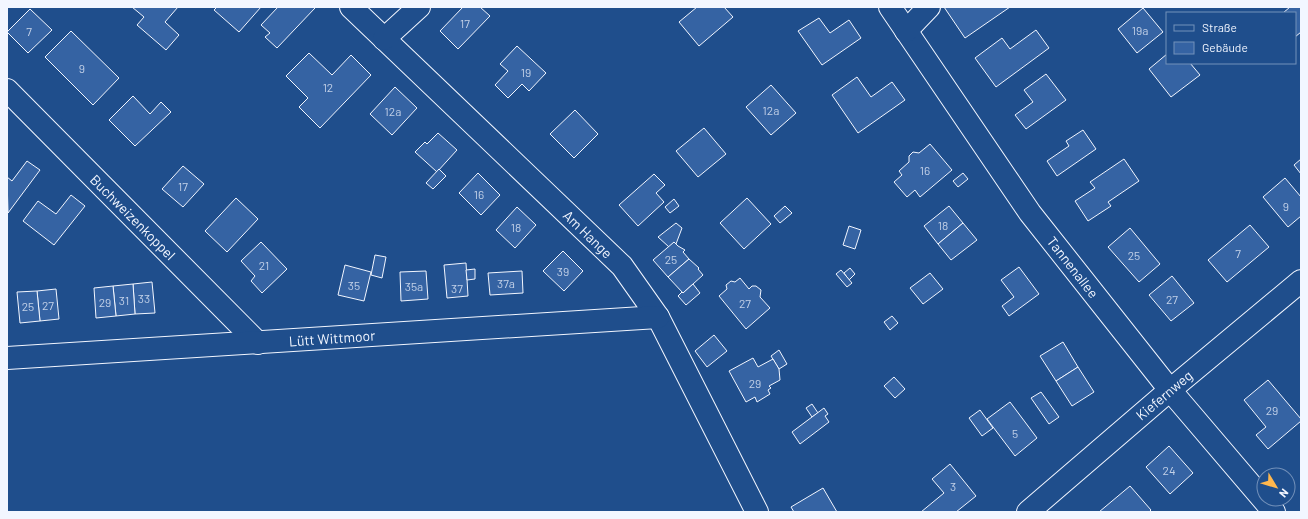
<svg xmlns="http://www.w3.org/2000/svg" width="1308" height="519" font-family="Barlow,sans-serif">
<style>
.building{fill:#3563a3;stroke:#f2f6ff}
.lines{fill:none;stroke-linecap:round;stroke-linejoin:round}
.minor-casing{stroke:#f2f6ff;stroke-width:24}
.minor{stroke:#1f4e8c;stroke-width:22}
.labels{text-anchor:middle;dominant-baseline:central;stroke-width:3;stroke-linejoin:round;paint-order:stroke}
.number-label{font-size:12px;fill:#c3d1e8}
.street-label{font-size:14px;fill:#f2f6ff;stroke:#1f4e8c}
</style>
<rect width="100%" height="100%" fill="#1f4e8c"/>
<!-- building -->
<g class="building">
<polygon points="132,7 178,7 165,22 179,35 166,50 137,25 144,17"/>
<polygon points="217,7 261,7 239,32 214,10"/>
<polygon points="278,7 314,7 315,8 277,48 265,37 270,33 261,25"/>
<polygon points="463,7 480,7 490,16 458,49 440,31"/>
<polygon points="697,7 724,7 733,17 699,46 679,22"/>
<polygon points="944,7 1010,7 965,38"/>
<polygon points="1290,7 1301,7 1301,32 1295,37 1295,13 1283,13"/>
<polygon points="1143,8 1163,32 1137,53 1118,29"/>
<polygon points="30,9 52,30 28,53 7,32"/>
<polygon points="819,18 830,33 849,20 861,38 822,65 798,31"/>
<polygon points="1036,30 1049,48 996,87 975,58 1002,38 1010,49"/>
<polygon points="71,31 119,78 93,105 45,57"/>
<polygon points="517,46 546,73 529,91 522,84 508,98 495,85 508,71 500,64"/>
<polygon points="309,53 332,75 351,55 371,75 320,128 299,107 308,98 286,76"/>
<polygon points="1167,54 1167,63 1190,63 1200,75 1171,97 1149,69"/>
<polygon points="1046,74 1066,100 1026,129 1015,115 1033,102 1024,90"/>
<polygon points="857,77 871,97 892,82 905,100 858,133 832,95"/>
<polygon points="771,85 796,113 771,135 746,107"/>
<polygon points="395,87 417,108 392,135 370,114"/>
<polygon points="133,96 150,114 161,102 171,112 135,146 109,120"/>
<polygon points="575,110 598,134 574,158 550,134"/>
<polygon points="704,128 726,154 698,177 676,151"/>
<polygon points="1083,130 1096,149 1057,176 1047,161 1069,146 1066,141"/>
<polygon points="438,133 457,150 437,172 415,152 425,142 427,144"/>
<polygon points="930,144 952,170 920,197 915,190 907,197 894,182 902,175 899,171 909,162 909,156 913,152 919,153"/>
<polygon points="1124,159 1139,181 1108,202 1111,206 1088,221 1075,201 1095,188 1090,182"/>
<polygon points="1301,159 1301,174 1294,165"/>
<polygon points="27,161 40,170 8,213 7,177 12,181"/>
<polygon points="183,166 204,184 183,207 162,189"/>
<polygon points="439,169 446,176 433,189 426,183"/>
<polygon points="478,173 500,195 481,215 459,193"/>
<polygon points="963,173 968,179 958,187 953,181"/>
<polygon points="654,174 665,185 656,193 664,202 638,226 619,205"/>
<polygon points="1285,178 1301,197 1301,216 1288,227 1263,197"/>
<polygon points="71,195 85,206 54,245 23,221 38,201 56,214"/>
<polygon points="236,198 258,219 227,252 205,231"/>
<polygon points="747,198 771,224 744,249 720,223"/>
<polygon points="674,199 679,206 670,213 665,207"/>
<polygon points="785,206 792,213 780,223 774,216"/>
<polygon points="949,206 963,223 938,244 924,226"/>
<polygon points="517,207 536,225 515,248 496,230"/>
<polygon points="676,223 682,228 676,244 674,242 669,247 658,237"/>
<polygon points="963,223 977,240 951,260 938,244"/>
<polygon points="1250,225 1269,247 1227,282 1208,260"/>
<polygon points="849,226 861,230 855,249 843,245"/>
<polygon points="1130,228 1160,264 1139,282 1108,247"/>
<polygon points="261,242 287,269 262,293 251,281 255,276 241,261"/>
<polygon points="674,242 678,246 685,250 683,252 689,259 668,277 653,260"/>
<polygon points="563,251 583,271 564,291 543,271"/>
<polygon points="375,255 386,257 382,278 371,275"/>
<polygon points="689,259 699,268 698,269 703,275 683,293 668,277"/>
<polygon points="466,263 468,296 447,298 444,265"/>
<polygon points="345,265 371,272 364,301 338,295"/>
<polygon points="1019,267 1039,294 1009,316 1002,306 1014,297 1001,280"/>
<polygon points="850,268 855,274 849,280 844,273"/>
<polygon points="475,269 475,279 467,280 466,270"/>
<polygon points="841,270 852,283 847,287 836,274"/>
<polygon points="426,271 428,299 401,301 400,272"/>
<polygon points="522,271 523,293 490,295 488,273"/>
<polygon points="930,273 943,289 923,304 910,288"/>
<polygon points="1172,276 1194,303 1171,321 1149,295"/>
<polygon points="740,278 749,289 752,286 756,286 761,290 760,297 770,308 746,329 719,296 727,289 726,285 731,281 735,282"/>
<polygon points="152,282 155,313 135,314 133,284"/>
<polygon points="133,284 135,314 116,316 113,286"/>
<polygon points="693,284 700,293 686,305 678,296 682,292 683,293"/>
<polygon points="113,286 116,316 96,318 94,288"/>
<polygon points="56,289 59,319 40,321 37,291"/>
<polygon points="37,291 40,321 20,323 17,292"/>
<polygon points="892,316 898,323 890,330 884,322"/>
<polygon points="714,335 727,351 707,367 695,351"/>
<polygon points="1063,342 1078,367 1056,381 1040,356"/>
<polygon points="779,350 787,364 779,369 771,356"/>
<polygon points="753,358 758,367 773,359 779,369 780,380 769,386 771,388 768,390 770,394 757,402 755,397 746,402 729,371"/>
<polygon points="1078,367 1094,392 1072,406 1056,381"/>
<polygon points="894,377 905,389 895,398 884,386"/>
<polygon points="1268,380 1301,419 1301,421 1268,449 1256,435 1266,427 1244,400"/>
<polygon points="1041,392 1059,417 1049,424 1031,398"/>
<polygon points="1010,402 1037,438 1015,456 987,419"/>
<polygon points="812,404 818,413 812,417 806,408"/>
<polygon points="824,408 828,414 825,416 829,422 800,444 792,432"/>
<polygon points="980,410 993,428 982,436 969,418"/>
<polygon points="1169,446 1193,473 1170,494 1146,467"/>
<polygon points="950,464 976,496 956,512 921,512 944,493 932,479"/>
<polygon points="1130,486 1151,510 1149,512 1099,512"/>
<polygon points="823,488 837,512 794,512 791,507"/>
</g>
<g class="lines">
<defs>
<g id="minor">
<polyline points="351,7 622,266 658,317 757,512"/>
<polyline points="890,7 1030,213 1170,390 1274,512"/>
<polyline points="906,31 929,7"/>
<polyline points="384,39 419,7"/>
<polyline points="7,90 258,343"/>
<polyline points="7,358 658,317"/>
<polyline points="1028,512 1170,390 1301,281"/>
</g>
</defs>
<!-- minor casing -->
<use href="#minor" class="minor-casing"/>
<!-- minor -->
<use href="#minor" class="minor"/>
</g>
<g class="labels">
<!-- number labels -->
<g class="number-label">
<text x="465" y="23">17</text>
<text x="1140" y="30">19a</text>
<text x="29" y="31">7</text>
<text x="82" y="68">9</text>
<text x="526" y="72">19</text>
<text x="328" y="87">12</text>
<text x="771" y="110">12a</text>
<text x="393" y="111">12a</text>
<text x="925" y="170">16</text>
<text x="183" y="186">17</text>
<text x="479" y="194">16</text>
<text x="1286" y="206">9</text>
<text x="943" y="225">18</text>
<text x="516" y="227">18</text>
<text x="1238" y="253">7</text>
<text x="1134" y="255">25</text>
<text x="671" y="259">25</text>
<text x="264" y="265">21</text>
<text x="563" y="271">39</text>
<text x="506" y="283">37a</text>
<text x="354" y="285">35</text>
<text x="414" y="286">35a</text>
<text x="457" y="288">37</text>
<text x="144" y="298">33</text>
<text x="1172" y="299">27</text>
<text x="124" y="300">31</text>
<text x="105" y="302">29</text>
<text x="745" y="303">27</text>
<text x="48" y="305">27</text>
<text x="28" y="306">25</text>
<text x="755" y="383">29</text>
<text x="1272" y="410">29</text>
<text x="1015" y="433">5</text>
<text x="1169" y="470">24</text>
<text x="953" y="486">3</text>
</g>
<!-- street labels -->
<g class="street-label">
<text transform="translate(133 217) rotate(45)">Buchweizenkoppel</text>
<text transform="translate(588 234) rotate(44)">Am Hange</text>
<text transform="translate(1073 267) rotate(52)">Tannenallee</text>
<text transform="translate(332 338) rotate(-4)">Lütt Wittmoor</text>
<text transform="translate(1164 395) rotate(-40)">Kiefernweg</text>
</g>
</g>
<!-- border -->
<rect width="1308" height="519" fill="none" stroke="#f2f6ff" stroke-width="16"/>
<!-- legend -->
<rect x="1166" y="12" width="130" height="52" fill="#1f4e8c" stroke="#7391ba"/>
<rect x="1174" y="25" width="20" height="6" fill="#1f4e8c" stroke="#7391ba"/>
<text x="1202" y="32" font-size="12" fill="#f2f6ff">Straße</text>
<rect x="1174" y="42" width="20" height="12" fill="#3563a3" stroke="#7391ba"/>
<text x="1202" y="52" font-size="12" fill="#f2f6ff">Gebäude</text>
<!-- north arrow -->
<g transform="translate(1276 487) rotate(128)"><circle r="19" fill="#1f4e8c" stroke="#7391ba"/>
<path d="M0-3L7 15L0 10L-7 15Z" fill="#ffb74d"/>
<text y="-6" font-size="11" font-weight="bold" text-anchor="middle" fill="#f2f6ff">N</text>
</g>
</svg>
